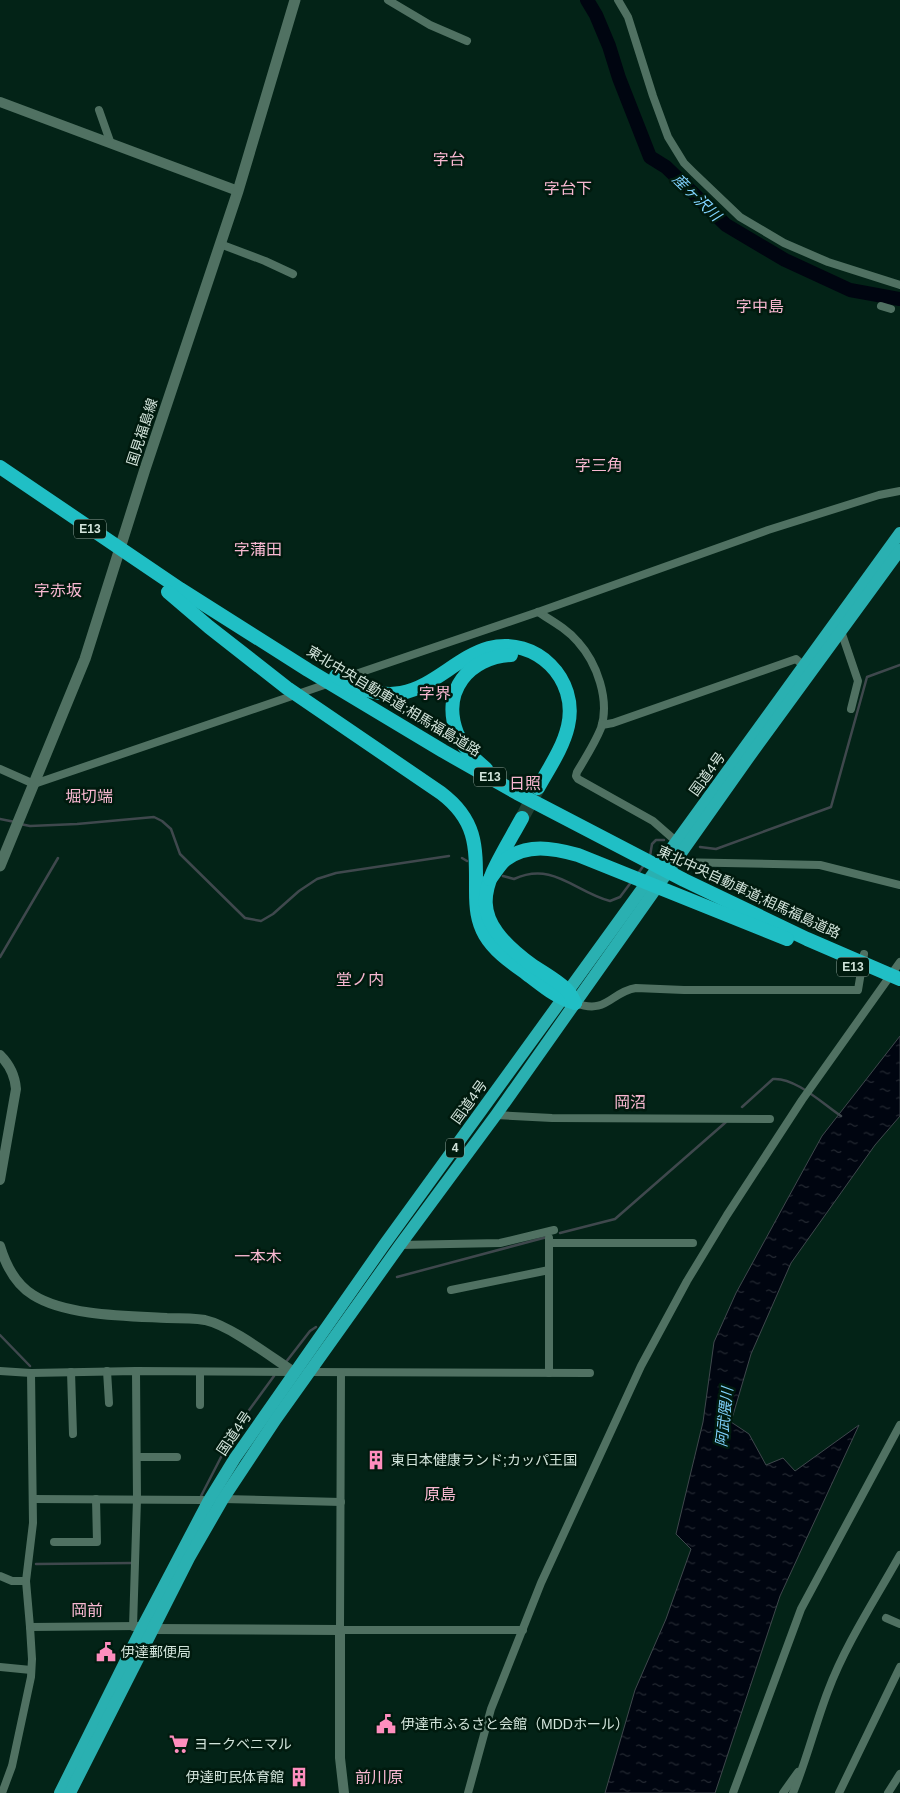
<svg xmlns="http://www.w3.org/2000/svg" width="900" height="1793" font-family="Arial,'Noto Sans JP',sans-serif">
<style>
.water{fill:url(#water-ripples);stroke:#3f484d}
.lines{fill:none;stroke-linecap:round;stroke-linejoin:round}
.stream{stroke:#3f484d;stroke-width:2.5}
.river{stroke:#000510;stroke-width:14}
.motorway-tunnel{stroke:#224034;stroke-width:14;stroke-dasharray:14 7;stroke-linecap:butt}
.minor{stroke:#507162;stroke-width:8}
.tertiary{stroke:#507162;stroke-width:10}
.secondary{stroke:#507162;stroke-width:11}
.trunk{stroke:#2ab0b1;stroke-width:12}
.motorway{stroke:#20bfc5;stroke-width:14}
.labels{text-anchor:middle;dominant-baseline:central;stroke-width:5;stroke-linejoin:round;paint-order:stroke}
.shield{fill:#001a0e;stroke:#93a79e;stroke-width:1}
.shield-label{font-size:12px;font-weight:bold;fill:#d2e4db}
.street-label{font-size:14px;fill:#d2e4db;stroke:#001a0e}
.poi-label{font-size:14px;fill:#d2e4db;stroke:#001a0e;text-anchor:start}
.water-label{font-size:15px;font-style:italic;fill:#80d3ff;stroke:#001a0e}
.quarter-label{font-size:16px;fill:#f8b8d1;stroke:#001a0e}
</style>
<defs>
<pattern id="water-ripples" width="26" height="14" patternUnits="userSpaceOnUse" patternTransform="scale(1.25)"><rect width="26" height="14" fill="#000510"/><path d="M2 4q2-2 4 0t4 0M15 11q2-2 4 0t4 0" fill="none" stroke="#242932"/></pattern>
</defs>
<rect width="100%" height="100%" fill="#032317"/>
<!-- water -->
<polygon class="water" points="900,1036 900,1116 875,1145 791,1263 751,1354 731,1422 749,1434 766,1465 783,1458 795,1471 859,1425 780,1596 715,1793 605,1793 635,1690 666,1619 691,1549 676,1534 703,1422 714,1342 736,1293 822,1136"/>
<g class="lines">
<!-- stream -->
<g class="stream">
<polyline points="0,819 15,822"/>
<polyline points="20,824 30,826 77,824 154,817 162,821 171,829 180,854 245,918 261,921 273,914 299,891 317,879 336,873 449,856"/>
<polyline points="700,847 716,849 831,807 867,677 900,665"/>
<polyline points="650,856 652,844 656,840 664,840"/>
<polyline points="462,858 467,861"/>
<polyline points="637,875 644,865"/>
<path d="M503,876l11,3c39,-18 61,13 96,22l10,-4 12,-16"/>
<polyline points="0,957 58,858"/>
<path d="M742,1107l31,-28c22,-2 50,25 68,37"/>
<polyline points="560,1233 615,1219 726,1122"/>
<polyline points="397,1277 547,1237"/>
<polyline points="0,1335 30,1366"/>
<polyline points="286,1362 310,1331 316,1327"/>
<polyline points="200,1498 236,1428 274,1376"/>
<polyline points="36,1564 132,1563"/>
</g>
<!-- river -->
<polyline class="river" points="587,0 596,15 609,46 619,78 650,157 666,167 726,225 785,260 850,290 900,299"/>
<!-- motorway-tunnel -->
<polyline class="motorway-tunnel" points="522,818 538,788"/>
<!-- minor -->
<g class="minor">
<polyline points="388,0 430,25 467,41"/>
<polyline points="618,0 628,17 653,96 668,137 684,163 693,172 740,217 784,243 828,262 900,285"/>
<polyline points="99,110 111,144"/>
<polyline points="220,244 265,261 293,274"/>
<polyline points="881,306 891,309"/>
<path d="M538,612c14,9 29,17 40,30 19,21 32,58 23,86 -6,15 -15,29 -24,44l-1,4 2,3 75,42 24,21"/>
<polyline points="841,631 858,681 851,709"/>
<polyline points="341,679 538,612 768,530 879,495 900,491"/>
<polyline points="602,725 613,723 796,659 804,666"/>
<polyline points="0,769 34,784 330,683"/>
<polyline points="672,862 820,865 900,885"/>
<path d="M575,1003c33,12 35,-11 61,-15l48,2h174l6,-36"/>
<polyline points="496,1115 552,1118 770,1119"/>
<polyline points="549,1243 693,1243"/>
<polyline points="400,1245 500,1243 554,1230"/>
<polyline points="451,1290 549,1270"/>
<polyline points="0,1371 31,1373 136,1371 293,1372"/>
<polyline points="107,1371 109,1403"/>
<polyline points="71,1372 73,1434"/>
<polyline points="200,1372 200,1405"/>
<polyline points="307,1372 590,1373"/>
<polyline points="341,1373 340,1630 523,1630"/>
<polyline points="549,1373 549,1238"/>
<polyline points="137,1457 177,1457"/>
<polyline points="33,1499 203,1500 208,1502"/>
<polyline points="223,1499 341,1502"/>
<polyline points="54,1542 97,1542 96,1499"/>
<polyline points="0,1576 12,1581 26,1581"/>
<polyline points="886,1618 900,1624"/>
<polyline points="30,1627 138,1626"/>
<polyline points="133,1627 137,1499 136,1371"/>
<polyline points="0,1667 31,1670"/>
<polyline points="2,1793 12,1766 31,1677 32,1659 30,1627 26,1581 33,1523 31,1373"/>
<polyline points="468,1793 491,1709 541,1583 641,1366 687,1281 727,1215 802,1100 900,962"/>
<polyline points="733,1793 801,1609 900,1425"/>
<polyline points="783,1793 798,1772"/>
<path d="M793,1793c14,-34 22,-68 35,-102 17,-46 48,-93 72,-136"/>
<polyline points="839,1793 900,1667"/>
<polyline points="888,1793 900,1774"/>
</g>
<!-- tertiary -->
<g class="tertiary">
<polyline points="0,102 238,191"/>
<path d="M0,1055c10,10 15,20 16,34l-16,91"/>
<path d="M0,1246c6,20 15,38 33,49 33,21 95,21 134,23 12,0 26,0 38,2 26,6 66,37 89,52"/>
<polyline points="153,1629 340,1630 340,1758 344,1793"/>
</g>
<!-- secondary -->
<polyline class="secondary" points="0,866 85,659 145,469 238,191 295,0"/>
<!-- trunk -->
<g class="trunk">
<polyline points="60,1793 143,1626 208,1502 235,1458 384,1245 900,533"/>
<polyline points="70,1793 189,1558 223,1499 276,1419 400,1245 496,1115 749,757 900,550"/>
</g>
<!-- motorway -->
<g class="motorway">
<polyline points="0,467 180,589 308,670 443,751 517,793 684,880 807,939 900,979"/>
<path d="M168,592l41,35 78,61 154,105c37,28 35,55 35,98 0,16 1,30 9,44 10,17 27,28 42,39 15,11 29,24 48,29"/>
<path d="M336,676c20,11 41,21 65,17 33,-6 56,-36 88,-45 47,-12 90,31 79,78 -5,22 -19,42 -30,62"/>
<path d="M486,769c-12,-10 -23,-21 -29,-36 -16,-42 12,-76 54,-78"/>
<path d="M522,818c-37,67 -63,94 11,148 11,7 25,15 34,24 4,4 6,9 8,13"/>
<path d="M490,879c5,-6 9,-14 15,-19 22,-17 48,-12 73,-5l209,84"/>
</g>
</g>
<!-- icons -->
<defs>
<symbol id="building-bare" viewBox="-9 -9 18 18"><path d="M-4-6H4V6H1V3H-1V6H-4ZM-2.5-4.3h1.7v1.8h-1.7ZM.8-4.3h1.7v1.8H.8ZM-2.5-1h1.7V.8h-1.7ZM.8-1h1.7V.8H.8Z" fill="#fe8ebe" stroke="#001a0e" stroke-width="2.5" paint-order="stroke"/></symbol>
<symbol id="civic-bare" viewBox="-9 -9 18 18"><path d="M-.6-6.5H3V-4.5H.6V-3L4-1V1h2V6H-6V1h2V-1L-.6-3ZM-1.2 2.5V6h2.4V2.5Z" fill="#fe8ebe" stroke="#001a0e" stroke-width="2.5" paint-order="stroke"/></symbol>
<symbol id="supermarket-bare" viewBox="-9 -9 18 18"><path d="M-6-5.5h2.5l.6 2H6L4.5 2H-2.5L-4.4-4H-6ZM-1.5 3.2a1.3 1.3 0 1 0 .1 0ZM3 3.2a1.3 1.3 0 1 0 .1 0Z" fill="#fe8ebe" stroke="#001a0e" stroke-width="2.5" paint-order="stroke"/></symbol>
</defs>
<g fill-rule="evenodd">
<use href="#building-bare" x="362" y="1446" width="28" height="28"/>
<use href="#civic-bare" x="92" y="1638" width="28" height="28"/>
<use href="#civic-bare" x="372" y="1710" width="28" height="28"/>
<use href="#supermarket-bare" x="165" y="1730" width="28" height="28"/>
<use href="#building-bare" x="285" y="1763" width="28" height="28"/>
</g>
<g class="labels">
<!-- shield labels -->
<g class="shield">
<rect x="74" y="519.5" width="32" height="19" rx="4"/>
<rect x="474" y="767.5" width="32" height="19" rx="4"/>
<rect x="837" y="957.5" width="32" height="19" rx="4"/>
<rect x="446" y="1138.5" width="18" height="19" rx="4"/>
</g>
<g class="shield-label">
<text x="90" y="529">E13</text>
<text x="490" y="777">E13</text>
<text x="853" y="967">E13</text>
<text x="455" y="1148">4</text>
</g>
<!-- street labels -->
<g class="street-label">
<text transform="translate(142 432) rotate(-72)">国見福島線</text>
<text transform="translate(394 701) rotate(31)">東北中央自動車道;相馬福島道路</text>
<text transform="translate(707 774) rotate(-54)">国道4号</text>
<text transform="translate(749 892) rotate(25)">東北中央自動車道;相馬福島道路</text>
<text transform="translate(469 1102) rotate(-54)">国道4号</text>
<text transform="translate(234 1433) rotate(-56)">国道4号</text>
</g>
<!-- poi labels -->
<g class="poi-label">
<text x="391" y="1460">東日本健康ランド;カッパ王国</text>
<text x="121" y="1652">伊達郵便局</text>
<text x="401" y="1724">伊達市ふるさと会館（MDDホール）</text>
<text x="194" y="1744">ヨークベニマル</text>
<text x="284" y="1777" text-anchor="end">伊達町民体育館</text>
</g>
<!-- water labels -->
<g class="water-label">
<text transform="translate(697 197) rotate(44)">産ヶ沢川</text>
<text transform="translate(724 1417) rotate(-84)">阿武隈川</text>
</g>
<!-- quarter labels -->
<g class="quarter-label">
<text x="449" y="159">字台</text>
<text x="568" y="188">字台下</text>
<text x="760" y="306">字中島</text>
<text x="599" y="465">字三角</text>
<text x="258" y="549">字蒲田</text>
<text x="58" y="590">字赤坂</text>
<text x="435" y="693">字界</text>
<text x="525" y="783">日照</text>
<text x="89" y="796">堀切端</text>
<text x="360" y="979">堂ノ内</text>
<text x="630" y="1102">岡沼</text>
<text x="258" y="1256">一本木</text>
<text x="440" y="1494">原島</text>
<text x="87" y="1610">岡前</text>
<text x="379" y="1777">前川原</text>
</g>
</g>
</svg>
